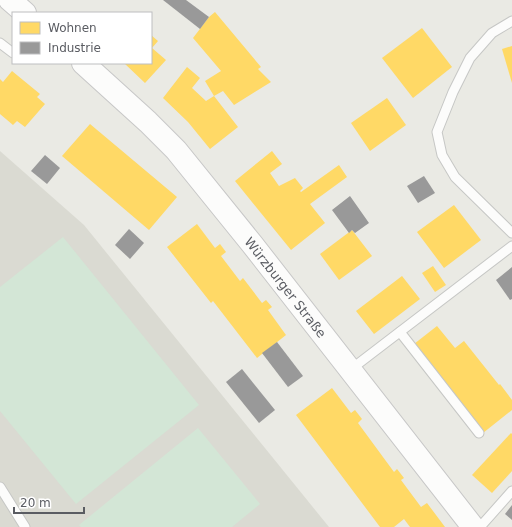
<svg xmlns="http://www.w3.org/2000/svg" width="512" height="527" font-family="'DejaVu Sans',sans-serif">
<style>
.education{fill:#dadad2}
.green{fill:#d3e6d6}
.homes{fill:#ffd966}
.industry{fill:#999}
.lines{fill:none;stroke-linecap:round;stroke-linejoin:round}
.lane-casing{stroke:#c6c7c5;stroke-width:11}
.secondary-casing{stroke:#c7c7c7;stroke-width:24}
.lane{stroke:#fcfcfb;stroke-width:9}
.secondary{stroke:#fcfcfb;stroke-width:22}
.labels{text-anchor:middle;dominant-baseline:central;stroke-width:4;stroke-linejoin:round;paint-order:stroke}
.street-label{font-size:13px;fill:#5a5c62;stroke:#fff}
</style>
<rect width="100%" height="100%" fill="#eaeae4"/>
<!-- education -->
<polygon class="education" points="0,151 84,225 329,527 0,527"/>
<!-- green -->
<g class="green">
<polygon points="63,237 199,405 76,504 0,411 0,287"/>
<polygon points="198,428 260,504 232,527 81,527 79,525"/>
</g>
<!-- homes -->
<g class="homes">
<polygon points="215,12 261,67 258,69 271,82 234,105 223,91 214,96 205,81 221,71 193,38 209,17"/>
<polygon points="422,28 452,67 413,98 382,58"/>
<polygon points="151,35 158,41 152,48 166,60 145,83 124,63 151,63"/>
<polygon points="512,46 512,83 502,49"/>
<polygon points="187,67 200,78 192,88 206,101 214,96 238,127 210,149 188,122 163,98"/>
<polygon points="12,71 40,94 37,97 45,104 25,127 17,121 13,125 0,114 0,79 3,82"/>
<polygon points="387,98 406,125 370,151 351,123"/>
<polygon points="90,124 177,197 149,230 62,156"/>
<polygon points="272,151 282,164 270,173 279,186 295,178 303,188 300,191 301,192 339,165 347,177 310,204 325,223 291,250 235,181"/>
<polygon points="454,205 481,240 444,268 417,232"/>
<polygon points="197,224 215,248 220,244 226,252 221,256 240,281 243,278 262,303 266,300 272,307 268,310 286,335 257,358 213,301 211,303 167,247"/>
<polygon points="352,230 372,256 339,280 320,254"/>
<polygon points="433,266 446,285 435,292 422,273"/>
<polygon points="402,276 420,299 374,334 356,311"/>
<polygon points="437,326 455,348 464,341 499,385 500,384 512,400 512,410 483,433 414,344"/>
<polygon points="332,388 351,413 355,410 362,419 358,423 394,472 397,469 404,478 401,480 421,507 427,503 445,527 410,527 404,519 394,527 380,527 296,415"/>
<polygon points="511,433 512,434 512,471 492,493 472,475"/>
</g>
<!-- industry -->
<g class="industry">
<polygon points="163,0 186,0 209,17 200,29"/>
<polygon points="45,155 60,168 47,184 31,171"/>
<polygon points="424,176 435,193 418,203 407,186"/>
<polygon points="350,196 369,223 355,233 352,230 349,233 332,210"/>
<polygon points="129,229 144,243 130,259 115,245"/>
<polygon points="512,267 512,299 510,300 496,280"/>
<polygon points="277,342 303,376 288,387 262,353"/>
<polygon points="242,369 275,410 259,423 226,382"/>
<polygon points="512,505 512,520 505,514"/>
</g>
<g class="lines">
<defs>
<g id="lane">
<polyline points="512,21 492,33 470,58 453,92 437,132 442,155 455,177 512,233"/>
<polyline points="0,43 13,53"/>
<polyline points="400,332 479,433"/>
<polyline points="350,370 512,246"/>
<polyline points="0,487 25,527"/>
<polyline points="480,527 512,491"/>
</g>
<g id="secondary">
<polyline points="10,0 25,13"/>
<path id="s1" d="M83,63l65,59 28,28 76,94 221,283"/>
</g>
</defs>
<!-- lane casing -->
<use href="#lane" class="lane-casing"/>
<!-- secondary casing -->
<use href="#secondary" class="secondary-casing"/>
<!-- lane -->
<use href="#lane" class="lane"/>
<!-- secondary -->
<use href="#secondary" class="secondary"/>
</g>
<g class="labels">
<!-- street labels -->
<g class="street-label">
<text stroke="none"><textPath href="#s1" startOffset="303">Würzburger Straße</textPath></text>
</g>
</g>
<!-- legend -->
<rect x="12" y="12" width="140" height="52" fill="#ffffff" stroke="#bdbec0"/>
<rect x="20" y="22" width="20" height="12" fill="#ffd966" stroke="#bdbec0"/>
<text x="48" y="32" font-size="12" fill="#5a5c62">Wohnen</text>
<rect x="20" y="42" width="20" height="12" fill="#999999" stroke="#bdbec0"/>
<text x="48" y="52" font-size="12" fill="#5a5c62">Industrie</text>
<!-- scale -->
<path d="M14 507v6h70v-6" fill="none" stroke="#5a5c62" stroke-width="2"/>
<text x="20" y="507" font-size="12" fill="#5a5c62" stroke="#ffffff" stroke-width="3" paint-order="stroke">20 m</text>
</svg>
